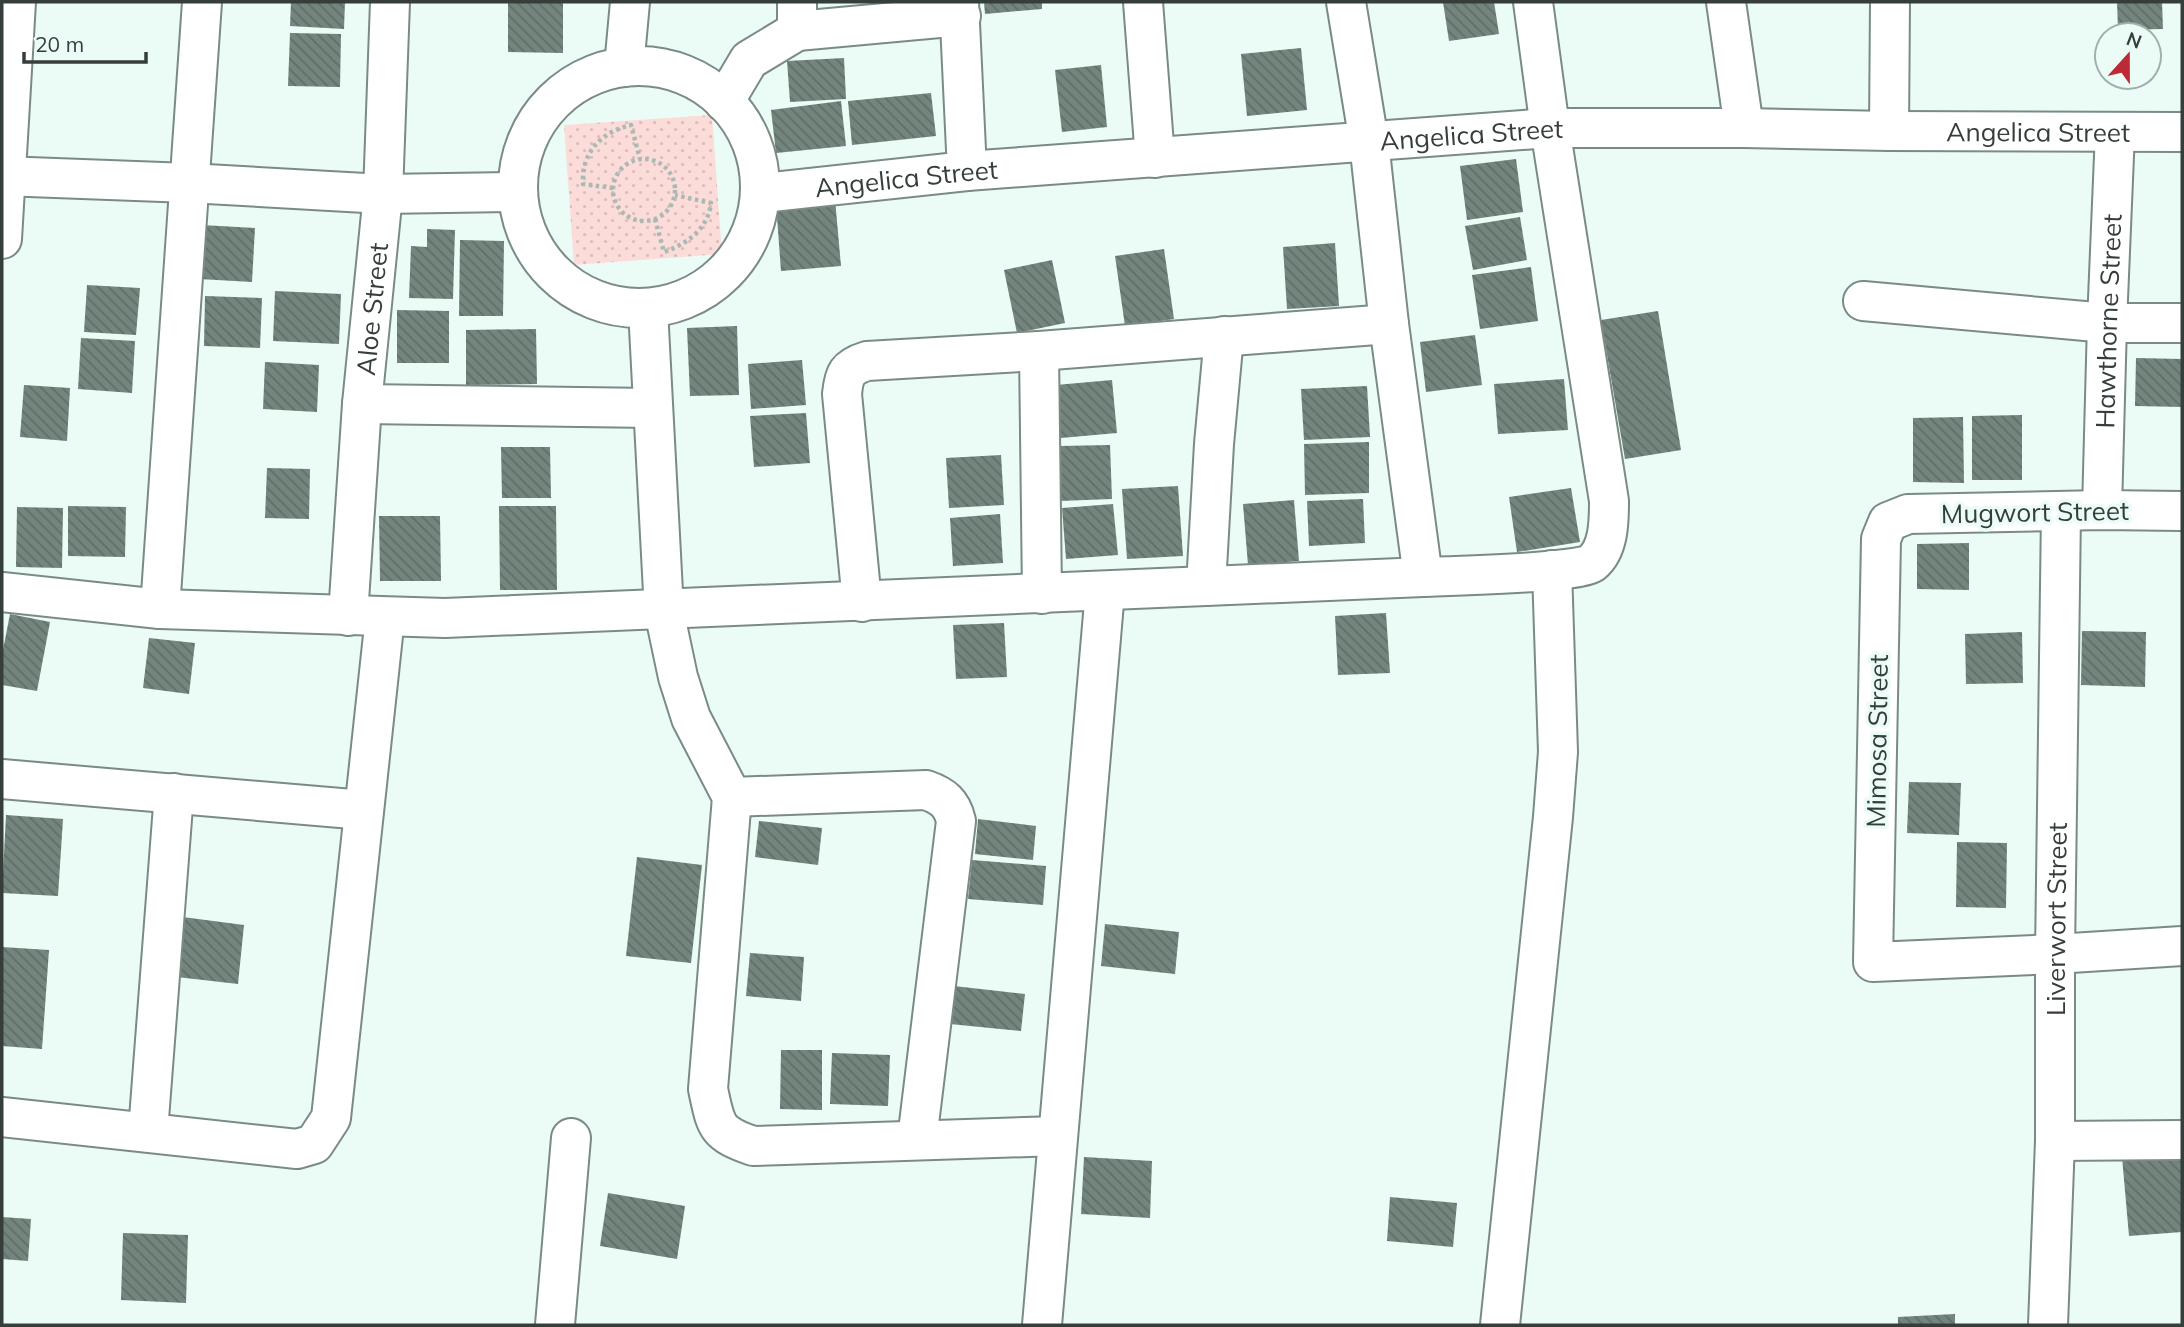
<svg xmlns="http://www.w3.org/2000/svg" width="2184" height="1327" font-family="Mulish,sans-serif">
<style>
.grass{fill:url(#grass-dots)}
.building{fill:url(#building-back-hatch)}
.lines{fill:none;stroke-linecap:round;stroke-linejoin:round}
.minor-casing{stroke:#7a8b84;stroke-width:42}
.path{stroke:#aab9b3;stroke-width:4.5;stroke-dasharray:3.5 3.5;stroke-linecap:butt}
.minor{stroke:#fff;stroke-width:38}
.labels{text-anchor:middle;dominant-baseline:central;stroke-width:7;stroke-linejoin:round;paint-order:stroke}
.street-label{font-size:26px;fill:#363e3b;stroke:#eafcf5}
</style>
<defs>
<pattern id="grass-dots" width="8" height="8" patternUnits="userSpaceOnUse" patternTransform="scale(1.75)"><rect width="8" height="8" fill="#fcdcd9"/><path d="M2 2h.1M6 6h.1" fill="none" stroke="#d9bebb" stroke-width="1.8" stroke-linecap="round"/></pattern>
<pattern id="building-back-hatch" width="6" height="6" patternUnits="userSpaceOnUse" patternTransform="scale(1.75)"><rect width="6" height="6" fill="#74857e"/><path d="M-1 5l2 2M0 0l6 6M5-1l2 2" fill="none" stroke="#606e68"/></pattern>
</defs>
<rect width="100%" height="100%" fill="#eafcf5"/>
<!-- grass -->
<polygon class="grass" points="712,115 722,254 574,265 564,125"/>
<!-- building -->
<g class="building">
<polygon points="291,2 345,2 344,29 290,26"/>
<polygon points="508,2 563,2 563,53 508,52"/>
<polygon points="984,2 1042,2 1042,9 985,14"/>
<polygon points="1443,2 1494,2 1499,34 1449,41"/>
<polygon points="2117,2 2162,2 2163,29 2118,30"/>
<polygon points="290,33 341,34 340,87 288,86"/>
<polygon points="1301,48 1307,110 1247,116 1241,54"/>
<polygon points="844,58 846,99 790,102 787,61"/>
<polygon points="1101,65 1107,127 1062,132 1055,70"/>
<polygon points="931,93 936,136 852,145 848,101"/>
<polygon points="841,101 846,146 776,153 771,110"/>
<polygon points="1516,159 1523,212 1467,220 1460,166"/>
<polygon points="835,199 841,266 781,271 776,203"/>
<polygon points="1520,217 1527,260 1473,270 1465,226"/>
<polygon points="202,225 255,228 252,282 199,279"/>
<polygon points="427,229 455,230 453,299 409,298 411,246 427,247"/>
<polygon points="460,240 504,241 503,316 459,316"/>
<polygon points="1335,243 1339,306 1287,309 1283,247"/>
<polygon points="1164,249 1174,319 1125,326 1115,256"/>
<polygon points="1052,260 1065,323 1017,333 1004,270"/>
<polygon points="1531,267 1538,321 1480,329 1472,275"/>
<polygon points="87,285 140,288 136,335 84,332"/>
<polygon points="275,291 341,294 339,344 273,341"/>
<polygon points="205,296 262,298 260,348 204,346"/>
<polygon points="397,310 449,311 449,363 397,363"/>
<polygon points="1658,311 1681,450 1625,459 1601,320"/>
<polygon points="737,326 739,395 690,396 687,328"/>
<polygon points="536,329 537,384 466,385 466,330"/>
<polygon points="1475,335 1482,385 1426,392 1420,342"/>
<polygon points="81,338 135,341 132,393 78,389"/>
<polygon points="2136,358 2182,359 2182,407 2135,406"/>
<polygon points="802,360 806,405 751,409 748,364"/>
<polygon points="265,362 319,365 317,412 263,409"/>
<polygon points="1564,379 1568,430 1498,434 1494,384"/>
<polygon points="1112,380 1117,433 1061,438 1056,385"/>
<polygon points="24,385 70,388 67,441 20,437"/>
<polygon points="1367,386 1370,437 1304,440 1301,389"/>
<polygon points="806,413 810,463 754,467 750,416"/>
<polygon points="2022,415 2022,480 1972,480 1972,416"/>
<polygon points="1963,417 1964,483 1913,482 1913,418"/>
<polygon points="1369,442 1369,493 1305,495 1304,444"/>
<polygon points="1110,445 1112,499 1060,501 1059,446"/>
<polygon points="501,447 550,447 551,498 502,498"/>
<polygon points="1001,455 1004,505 949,508 946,458"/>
<polygon points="267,468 310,469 309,519 265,518"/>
<polygon points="1178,486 1183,556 1127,559 1122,489"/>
<polygon points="1571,488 1580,542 1517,552 1509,497"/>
<polygon points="1363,499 1365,543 1309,546 1307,501"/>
<polygon points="1294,500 1299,561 1248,565 1243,504"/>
<polygon points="1113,504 1118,555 1066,559 1062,508"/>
<polygon points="68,506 126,507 125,557 68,556"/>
<polygon points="499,506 556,506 557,590 500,590"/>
<polygon points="17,507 63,508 62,568 16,567"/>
<polygon points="1000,514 1003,563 953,566 950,518"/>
<polygon points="379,516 440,516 441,581 380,581"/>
<polygon points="1969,543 1969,590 1917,589 1917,544"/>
<polygon points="1386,613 1390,673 1338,675 1335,616"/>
<polygon points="10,614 50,622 37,691 2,685 2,655"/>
<polygon points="1004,623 1007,677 956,679 953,625"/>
<polygon points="2082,631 2146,632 2145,687 2081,685"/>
<polygon points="2022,632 2023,683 1966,684 1965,634"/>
<polygon points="149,638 195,643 189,694 143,688"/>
<polygon points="1909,782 1961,783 1959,835 1907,833"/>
<polygon points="6,815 63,819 58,896 2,893"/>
<polygon points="978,819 1036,826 1033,860 975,854"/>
<polygon points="759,821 822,828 818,865 755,857"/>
<polygon points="1957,842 2007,843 2006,908 1956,907"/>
<polygon points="637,857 702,865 691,963 626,956"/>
<polygon points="972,860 1046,866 1043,905 968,899"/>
<polygon points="175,916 244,925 238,984 168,976"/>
<polygon points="1105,924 1179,932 1175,974 1101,966"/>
<polygon points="2,947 49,950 42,1049 2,1046"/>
<polygon points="750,953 804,957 801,1001 746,996"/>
<polygon points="954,986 1025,994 1021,1031 950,1024"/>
<polygon points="781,1050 822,1050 822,1110 780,1109"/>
<polygon points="832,1053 890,1055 888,1106 830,1104"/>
<polygon points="2182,1153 2182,1232 2129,1236 2122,1157"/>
<polygon points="1084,1157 1152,1161 1150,1218 1081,1214"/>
<polygon points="608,1193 685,1206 677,1259 600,1246"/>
<polygon points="1390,1197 1457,1203 1453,1247 1387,1241"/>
<polygon points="2,1217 31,1219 28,1261 2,1259"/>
<polygon points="123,1233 188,1235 186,1303 121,1300"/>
<polygon points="1955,1314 1955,1325 1898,1325 1898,1317"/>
</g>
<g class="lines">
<defs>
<g id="minor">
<polyline points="797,2 797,31 961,16"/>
<polyline points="959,2 967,171"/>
<polyline points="1143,2 1155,158"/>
<polyline points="1346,2 1369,142 1389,324 1423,577"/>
<polyline points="1726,2 1744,128"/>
<circle cx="639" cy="187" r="121"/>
<polyline points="624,67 630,2"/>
<polyline points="724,102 749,60 797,31"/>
<polyline points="1889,131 1890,2"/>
<polyline points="2,176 189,183 383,194 517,192"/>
<path id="s1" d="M762,193l205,-22 583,-43h194l145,3 293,1"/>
<polyline points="2,239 16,2"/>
<polyline points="1863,301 2107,323 2182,323"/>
<path d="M648,309l16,302 14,66 13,41 41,79 -24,292c8,37 7,44 45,57l305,-10"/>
<polyline points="1039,351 1042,594"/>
<polyline points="362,404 652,408"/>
<path id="s2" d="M2102,510l5,-187 8,-191"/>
<polyline points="2182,511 2102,510 1908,514 1888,522 1881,539 1873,962 2055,954 2182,946"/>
<polyline points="1206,586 1214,444 1224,336"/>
<path d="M2,592l158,17 285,9 978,-41c26,-1 156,-4 169,-14 17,-14 17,-42 17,-62l-59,-373 -17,-126"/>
<path d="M862,602l-20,-208c2,-20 5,-27 25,-33l172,-10 350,-27"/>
<polyline points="160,609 202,2"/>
<path id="s3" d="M348,616l14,-212 21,-210 7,-192"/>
<polyline points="2,779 364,810"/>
<path d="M732,797l194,-7c17,6 26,13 30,31l-39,319"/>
<polyline points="2,1117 297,1149 314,1144 331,1118 385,617"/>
<polyline points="148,1132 174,793"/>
<polyline points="2055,1141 2182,1140"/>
<polyline points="555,1325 571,1138"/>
<polyline points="1042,1325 1105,591"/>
<polyline points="1500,1325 1553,817 1558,752 1552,570"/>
<path id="s4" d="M2048,1325l7,-184v-187l6,-442"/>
</g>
</defs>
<!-- minor casing -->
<use href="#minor" class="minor-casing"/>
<!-- path -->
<g class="path">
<circle cx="644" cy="190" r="31"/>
<path d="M613,188l-30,-4c-2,-31 18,-52 48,-59l9,34"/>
<path d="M655,219l9,33c23,-8 44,-23 47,-49l-36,-8"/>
</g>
<!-- minor -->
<use href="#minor" class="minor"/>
</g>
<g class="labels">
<!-- street labels -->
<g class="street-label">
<text stroke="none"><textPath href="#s1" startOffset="1279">Angelica Street</textPath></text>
<text stroke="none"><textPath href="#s1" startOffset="712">Angelica Street</textPath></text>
<text stroke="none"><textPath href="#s1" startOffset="145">Angelica Street</textPath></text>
<text stroke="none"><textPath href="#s3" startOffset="308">Aloe Street</textPath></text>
<text stroke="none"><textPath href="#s2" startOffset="189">Hawthorne Street</textPath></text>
<text transform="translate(2035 512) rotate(-1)">Mugwort Street</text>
<text transform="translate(1877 741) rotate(-89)">Mimosa Street</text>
<text stroke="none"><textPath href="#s4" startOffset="406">Liverwort Street</textPath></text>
</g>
</g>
<!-- border -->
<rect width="2184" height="1327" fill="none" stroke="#363e3b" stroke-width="7"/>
<!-- north arrow -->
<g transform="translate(2128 56) rotate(21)"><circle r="33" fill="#eafcf5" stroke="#a2b0ab" stroke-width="2"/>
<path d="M0-5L12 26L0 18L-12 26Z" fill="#bb2a36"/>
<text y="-10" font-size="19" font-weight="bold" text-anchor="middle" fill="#363e3b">N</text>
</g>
<!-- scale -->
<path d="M24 52v10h122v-10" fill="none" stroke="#363e3b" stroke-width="3.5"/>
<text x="35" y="52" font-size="21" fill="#363e3b" stroke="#eafcf5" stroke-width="5" paint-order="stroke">20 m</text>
</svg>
